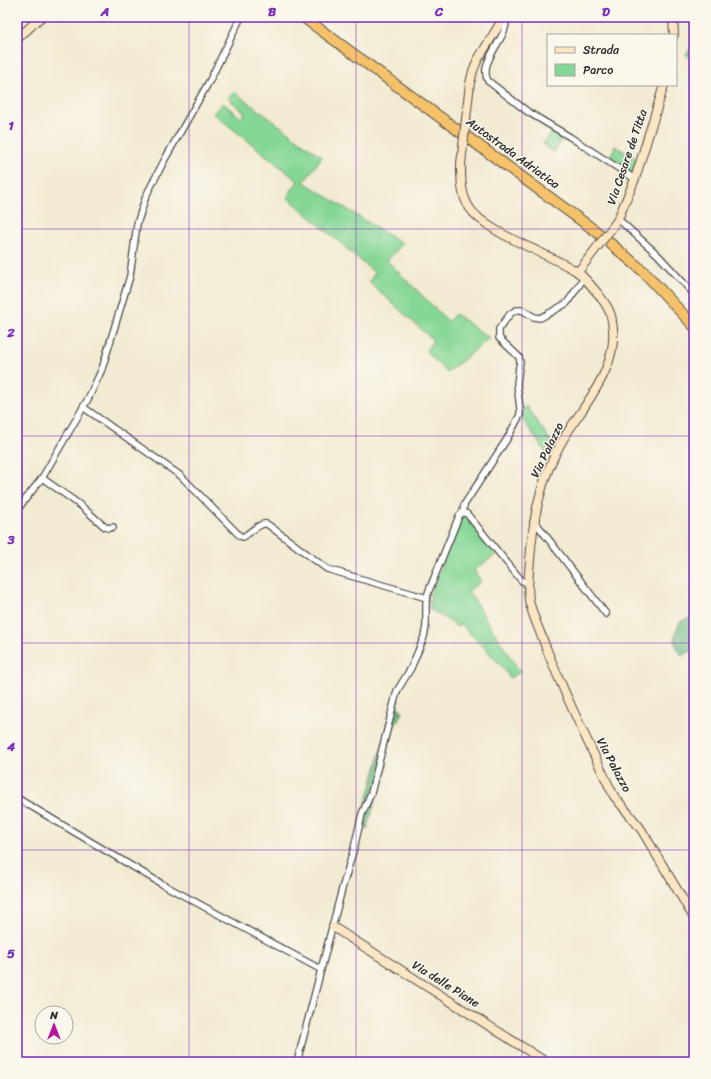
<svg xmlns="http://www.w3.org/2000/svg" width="711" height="1079" font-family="Sriracha,sans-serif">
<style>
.green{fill:#86d797;stroke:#588161}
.forest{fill:#6cb880;stroke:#4c7256}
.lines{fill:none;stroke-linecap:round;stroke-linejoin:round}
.street-casing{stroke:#494844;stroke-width:8}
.secondary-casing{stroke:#494844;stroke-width:10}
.highway-casing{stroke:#494844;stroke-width:12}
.street{stroke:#fff;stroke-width:5.5}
.secondary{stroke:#fbe6c4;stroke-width:8}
.highway{stroke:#f5c16b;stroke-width:10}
.secondary-bridge-casing{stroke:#494844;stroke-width:10;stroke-linecap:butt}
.secondary-bridge{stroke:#fbe6c4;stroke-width:8}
.grid{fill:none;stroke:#7b2cbf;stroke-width:1;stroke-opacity:0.55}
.labels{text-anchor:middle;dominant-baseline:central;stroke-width:3;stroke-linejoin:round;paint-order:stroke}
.street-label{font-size:12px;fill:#2b2b2b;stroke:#fbf7ec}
.neatline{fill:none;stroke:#7b2cbf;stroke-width:1.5}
.grid-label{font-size:13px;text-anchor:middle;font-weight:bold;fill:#7b2cbf}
</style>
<rect width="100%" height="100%" fill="#fbf7ec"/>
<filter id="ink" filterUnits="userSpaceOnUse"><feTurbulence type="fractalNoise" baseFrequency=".025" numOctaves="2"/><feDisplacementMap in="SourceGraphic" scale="8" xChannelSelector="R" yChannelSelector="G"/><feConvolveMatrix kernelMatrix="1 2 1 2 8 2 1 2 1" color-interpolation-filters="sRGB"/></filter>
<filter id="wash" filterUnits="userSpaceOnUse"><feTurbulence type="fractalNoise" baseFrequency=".012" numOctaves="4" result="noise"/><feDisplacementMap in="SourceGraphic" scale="16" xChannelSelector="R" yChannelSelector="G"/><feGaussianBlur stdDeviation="0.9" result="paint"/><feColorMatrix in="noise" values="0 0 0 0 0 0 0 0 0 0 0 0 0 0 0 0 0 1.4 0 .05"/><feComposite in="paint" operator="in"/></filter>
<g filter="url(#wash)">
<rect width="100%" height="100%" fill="#f2ead2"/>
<!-- green -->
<g class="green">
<polygon points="693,45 694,45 694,60 686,55"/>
<polygon points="234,92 322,157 304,182 402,244 387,261 448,321 455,314 489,338 447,373 426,351 433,340 369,282 375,273 287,197 298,181 213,113 223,103 241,118 245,113 228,98"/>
<polygon points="554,129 565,135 554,153 543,144"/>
<polygon points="615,146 637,159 633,173 609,159"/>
<polygon points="526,406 555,447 550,458 521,417 523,409"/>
<polygon points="465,515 497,554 474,570 481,582 468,591 520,672 510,678 500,664 460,623 458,627 430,609 430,596 461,516"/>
</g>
<!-- forest -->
<g class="forest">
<path d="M694,616v34l-12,6c-9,-13 -10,-21 -1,-35z"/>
<polygon points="394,704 403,711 393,728 384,762 387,763 367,829 360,825"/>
</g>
</g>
<g filter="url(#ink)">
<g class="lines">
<defs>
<g id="street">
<path d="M506,17c4,20 -29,44 -18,64l40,31 42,25 65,42"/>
<polyline points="618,219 657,254 694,294"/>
<path d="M83,407l98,69 59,60 3,1c7,-4 17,-15 24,-13l60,45 100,29"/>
<polyline points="42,478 80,505 105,527 109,528 113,527"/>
<polyline points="17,510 42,478 88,399 102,369 130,276 137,224 146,196 165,159 210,80 241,17"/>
<polyline points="463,512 464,505 507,439 520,415 520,408 517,384 519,367 520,362 519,357 499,338 499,329 510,314 516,310 522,310 534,317 540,318 548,314 567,303 584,278"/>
<polyline points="533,522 536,523 606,614"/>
<polyline points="17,798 162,884 320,969"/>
<polyline points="297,1062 342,889 354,848 362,814 371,793 397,691 411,668 424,637 426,626 426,603 428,593 459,516 463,512 467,514 522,581 528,583"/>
</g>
<g id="secondary">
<polyline points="673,17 674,35"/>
<polyline points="17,39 41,17"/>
<polyline points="477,61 504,17"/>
<path d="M461,164c0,15 0,31 8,43 16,26 79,46 107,64 9,6 16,16 23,24 6,8 12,16 13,26 9,47 -30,85 -51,122 -21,37 -28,76 -31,117 -1,13 -3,27 -1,40 3,15 11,31 16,45 19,49 42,95 64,141l5,10 27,33 53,89"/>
<polyline points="614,225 618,219 635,179 664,85"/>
<polyline points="578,272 598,246"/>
<polyline points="333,927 546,1062"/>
</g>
<polyline id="highway" points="303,17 597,232 643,271 694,326"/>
</defs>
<!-- street casing -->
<use href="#street" class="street-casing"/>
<!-- secondary casing -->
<use href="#secondary" class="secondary-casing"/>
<!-- highway casing -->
<use href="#highway" class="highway-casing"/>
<!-- street -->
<use href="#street" class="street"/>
<!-- secondary -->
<use href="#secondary" class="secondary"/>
<!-- highway -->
<use href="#highway" class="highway"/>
<defs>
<g id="secondary-bridge">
<polyline points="461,164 470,83 473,71 477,61"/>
<polyline points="598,246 614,225"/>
</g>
</defs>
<!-- secondary-bridge casing -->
<use href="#secondary-bridge" class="secondary-bridge-casing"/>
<!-- secondary-bridge -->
<use href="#secondary-bridge" class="secondary-bridge"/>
</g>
</g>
<!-- grid -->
<path class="grid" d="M189,17v1045M356,17v1045M522,17v1045M17,229h677M17,436h677M17,643h677M17,850h677"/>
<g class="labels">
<!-- street labels -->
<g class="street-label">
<text transform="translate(513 153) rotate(36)">Autostrada Adriatica</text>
<text transform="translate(627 157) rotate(-71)">Via Cesare de Titta</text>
<text transform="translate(547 450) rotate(-64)">Via Palazzo</text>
<text transform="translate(614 765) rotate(62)">Via Palazzo</text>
<text transform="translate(446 984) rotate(32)">Via delle Piane</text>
</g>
</g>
<!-- margin -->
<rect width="711" height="1079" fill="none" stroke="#fbf7ec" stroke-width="44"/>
<!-- legend -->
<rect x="547" y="34" width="130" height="52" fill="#fbf7ec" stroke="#a8a59f"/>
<rect x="555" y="47" width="20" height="6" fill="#fbe6c4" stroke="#a8a59f"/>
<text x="583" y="54" font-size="12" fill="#2b2b2b">Strada</text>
<rect x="555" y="64" width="20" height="12" fill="#86d797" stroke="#a8a59f"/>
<text x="583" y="74" font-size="12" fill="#2b2b2b">Parco</text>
<!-- north arrow -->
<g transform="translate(54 1025)"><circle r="19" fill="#fbf7ec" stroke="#a8a59f"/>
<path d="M0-3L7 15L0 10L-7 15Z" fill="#b5179e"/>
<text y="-6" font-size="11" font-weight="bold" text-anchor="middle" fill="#2b2b2b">N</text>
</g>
<rect x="22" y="22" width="667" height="1035" class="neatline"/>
<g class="grid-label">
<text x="105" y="16">A</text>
<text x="272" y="16">B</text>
<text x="439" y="16">C</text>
<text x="606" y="16">D</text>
<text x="11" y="130">1</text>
<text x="11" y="337">2</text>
<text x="11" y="544">3</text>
<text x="11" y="751">4</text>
<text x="11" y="958">5</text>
</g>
</svg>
